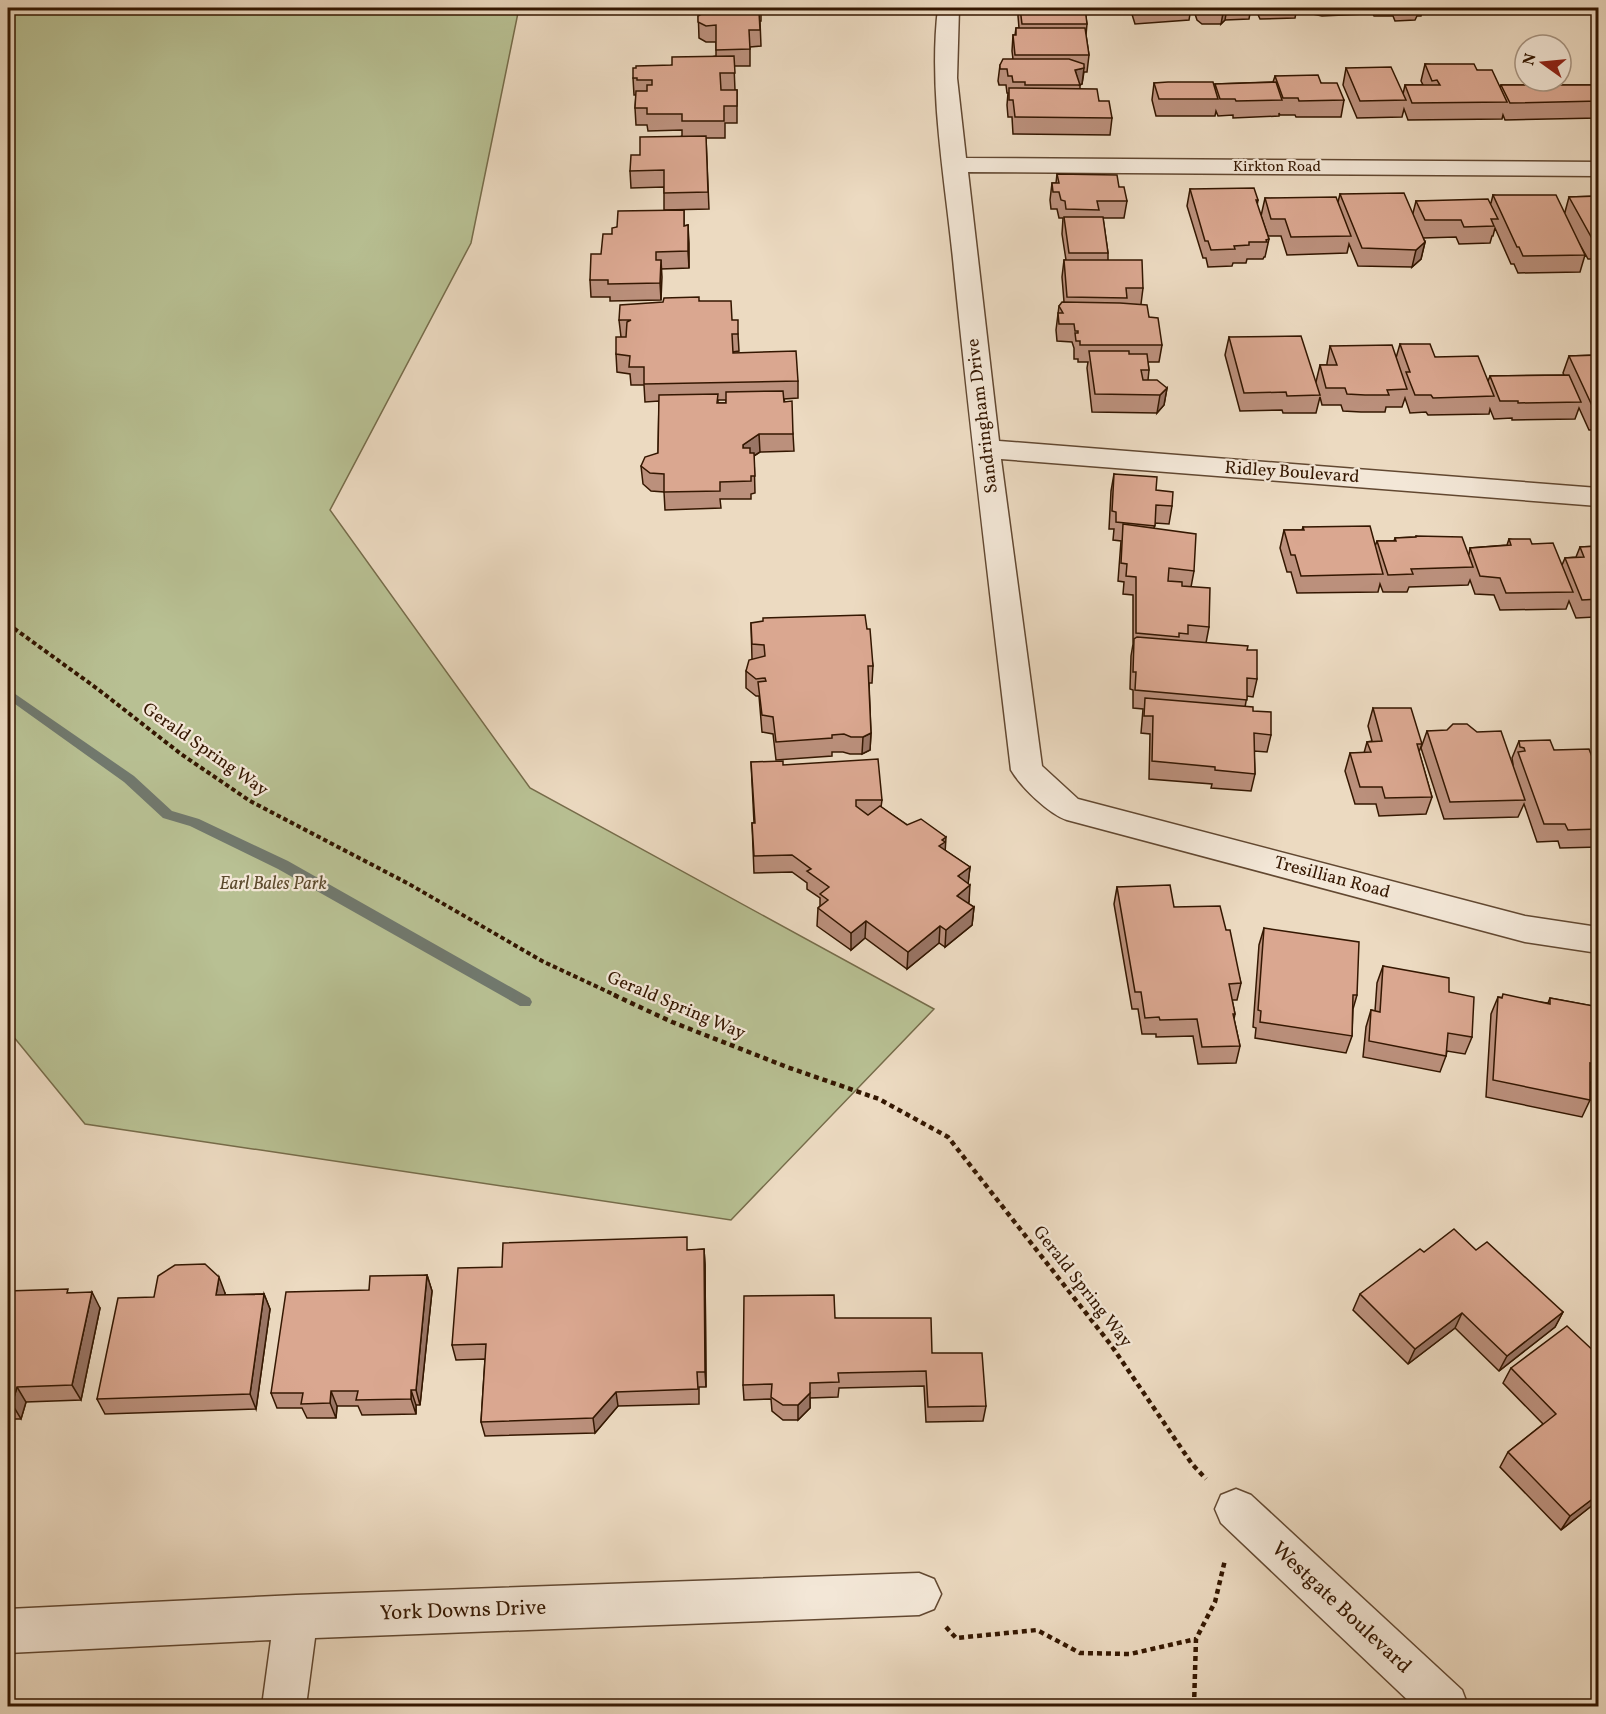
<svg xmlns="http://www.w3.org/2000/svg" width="1606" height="1714" font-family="Vollkorn,serif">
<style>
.green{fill:#b8c093;stroke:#766c4a;stroke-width:1.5}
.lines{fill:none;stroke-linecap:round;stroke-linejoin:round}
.stream{fill:#71796e;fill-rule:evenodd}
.minor-casing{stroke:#624831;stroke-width:3}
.path-far1{stroke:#341701;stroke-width:4;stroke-dasharray:4.5 3;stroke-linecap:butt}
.path{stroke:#341701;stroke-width:4.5;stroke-dasharray:5 4;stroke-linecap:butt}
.minor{fill:#f3e7d7;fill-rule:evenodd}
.wall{fill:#bb907c;stroke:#341701;stroke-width:1.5;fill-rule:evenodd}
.shaded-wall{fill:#997565;stroke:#341701;stroke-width:1.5}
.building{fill:#daa790;stroke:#341701;stroke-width:1.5}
.labels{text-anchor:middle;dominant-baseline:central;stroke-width:4.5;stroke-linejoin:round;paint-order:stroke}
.far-street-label{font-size:15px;fill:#341701;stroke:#f3e7d7}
.street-label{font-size:18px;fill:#341701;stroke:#f3e7d7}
.park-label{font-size:18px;font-style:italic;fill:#5c4a2d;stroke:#f3e7d7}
.near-street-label{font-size:21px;fill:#341701;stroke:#f3e7d7}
</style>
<rect width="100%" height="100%" fill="#ecdac1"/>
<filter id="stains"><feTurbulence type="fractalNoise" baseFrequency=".00333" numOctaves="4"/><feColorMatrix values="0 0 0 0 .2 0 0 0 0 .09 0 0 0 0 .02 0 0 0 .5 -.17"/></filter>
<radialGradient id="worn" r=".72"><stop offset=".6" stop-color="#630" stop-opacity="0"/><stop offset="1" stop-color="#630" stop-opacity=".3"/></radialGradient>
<!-- green -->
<polygon class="green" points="8,8 519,8 471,243 330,510 530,788 934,1009 731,1220 85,1124 8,1030"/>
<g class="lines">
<!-- stream -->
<polygon class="stream" points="8,689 134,776 172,811 199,819 288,861 530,998 532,1002 530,1006 520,1006 278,869 190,826 163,818 124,782 8,699"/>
<defs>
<g id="minor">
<path d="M938,8h21l-2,70 9,80 632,4v14l-630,-4 31,269 599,47v18l-597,-47 41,307 36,33 447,117 73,11v26l-73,-11 -458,-122c-18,-6 -46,-33 -56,-50 -20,-167 -40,-333 -57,-501 -8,-85 -26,-176 -16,-261z"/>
<polygon points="1236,1489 1251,1495 1462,1690 1468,1706 1414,1706 1221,1523 1215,1509 1221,1495"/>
<polygon points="919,1573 934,1579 941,1594 934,1609 919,1615 315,1638 306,1706 262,1706 271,1640 8,1653 8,1609 296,1595"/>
</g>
</defs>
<!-- minor casing -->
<use href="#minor" class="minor-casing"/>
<!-- path-far1 -->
<polyline class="path-far1" points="8,624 99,690 181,754 250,801 409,884 544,962 617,996"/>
<!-- path -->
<g class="path">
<polyline points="614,995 672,1022 787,1067 879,1099 948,1137 1111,1345 1192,1464 1206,1479"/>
<polyline points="946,1627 956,1638 1037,1630 1080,1653 1130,1654 1196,1639"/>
<polyline points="1194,1706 1196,1639 1215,1602 1225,1560"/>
</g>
<!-- minor -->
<use href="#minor" class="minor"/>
</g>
<!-- wall -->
<g class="wall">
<polygon points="698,8 761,8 761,21 760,21 761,46 750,47 750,66 734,66 735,90 737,90 737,123 725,123 725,138 706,138 709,209 664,210 664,187 631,188 630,171 640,155 682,136 682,130 648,131 647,125 636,125 635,108 636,95 634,95 633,78 672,65 716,56 716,42 706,42 699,38"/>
<polygon points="1019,8 1090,8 1089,11 1085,11 1087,24 1086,35 1089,55 1087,72 1084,72 1082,84 1080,85 1080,89 1099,101 1112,118 1110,135 1013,134 1012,117 1008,117 1007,105 1008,93 1007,93 1006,85 999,85 998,81 1000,65 1013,59 1012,51 1013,35 1015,35 1016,28 1019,28 1018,16"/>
<polygon points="1130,8 1191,8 1189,20 1135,24"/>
<polygon points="1193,8 1251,8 1249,19 1225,20 1221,24 1202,24 1197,20"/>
<polygon points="1255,8 1297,8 1295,18 1260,19"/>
<polygon points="1310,8 1367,8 1365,14 1322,16 1313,14"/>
<polygon points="1370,8 1423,8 1421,16 1417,16 1415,20 1395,21 1393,16 1374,16"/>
<polygon points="1427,8 1467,8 1427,9"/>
<polygon points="1486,8 1525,8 1525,9 1511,9 1510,14 1490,14"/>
<polygon points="1425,64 1477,70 1500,88 1501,85 1594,85 1597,76 1599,76 1599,116 1598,118 1505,120 1503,115 1502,119 1408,120 1404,109 1402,117 1357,118 1343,85 1346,68 1403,94 1405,85 1423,85 1421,81"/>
<polygon points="1275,76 1321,83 1344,100 1341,117 1296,117 1295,115 1280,115 1279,113 1279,116 1233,118 1233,115 1218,116 1216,111 1215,116 1156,116 1152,100 1154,83 1215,88 1215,84 1273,82"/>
<polygon points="1057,174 1119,187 1127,201 1124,218 1103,218 1108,253 1108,260 1143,288 1141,304 1149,317 1162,345 1159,362 1148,362 1149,370 1148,380 1167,388 1164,405 1157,413 1092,412 1087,368 1088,362 1078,362 1078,359 1074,359 1074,348 1072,342 1057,341 1056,330 1059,306 1064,302 1062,277 1064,260 1066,260 1062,234 1063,218 1059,218 1057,209 1051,209 1050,200 1052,183 1056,183"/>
<polygon points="1190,189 1258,200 1257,206 1269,239 1265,257 1264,257 1263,259 1247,259 1246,263 1233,263 1232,266 1208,267 1206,258 1203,258 1187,206"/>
<polygon points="1340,194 1413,213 1416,201 1491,203 1493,195 1565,212 1569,197 1599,196 1599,259 1588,259 1579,243 1585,255 1580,272 1518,273 1514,264 1511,264 1495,228 1493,236 1492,236 1490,243 1459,244 1456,237 1423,238 1425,242 1421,259 1412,267 1358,266 1349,244 1347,253 1287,255 1281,236 1268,236 1261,216 1265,198 1338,202"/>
<polygon points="684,210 684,226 688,225 689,268 661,269 661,300 610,301 610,297 591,297 590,280 612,234 617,227"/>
<path d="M699,301l33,19 6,14 1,17 -6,1v1l65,28v17l-14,1 9,35 1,17 -34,1 -6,4 1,37 -4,1v5h-31l1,9 -56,2 -1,-18 -13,-1 -8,-7 -2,-18 17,-13 1,-52 -14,1 -1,-17h-13l-1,-11 -13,-2 -1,-18 5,-17 -2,-17zM718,400h8v3h-8z"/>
<polygon points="1229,337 1316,382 1320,365 1327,365 1327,363 1330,346 1396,358 1400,344 1435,357 1488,381 1490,376 1564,375 1563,373 1569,356 1596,355 1599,350 1599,430 1589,430 1579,408 1575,419 1512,420 1512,418 1494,419 1490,409 1489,414 1428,415 1426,412 1410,413 1405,398 1402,407 1386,407 1385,412 1361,412 1343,411 1341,405 1322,405 1320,397 1316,413 1283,413 1282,410 1240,411 1225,355"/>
<polygon points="1114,474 1172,506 1169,524 1155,523 1154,528 1194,571 1191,587 1209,627 1206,643 1247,650 1257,679 1253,697 1247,696 1245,707 1253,711 1271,735 1267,752 1254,751 1255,774 1251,791 1211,788 1212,784 1149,779 1150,734 1141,733 1143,709 1133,708 1133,690 1130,689 1131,656 1133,644 1133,595 1123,594 1124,582 1118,581 1121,541 1113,540 1114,529 1109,529 1111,491"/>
<polygon points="1303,527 1375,546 1377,541 1394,541 1395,538 1415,537 1416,536 1469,554 1470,548 1507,545 1509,539 1532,544 1562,565 1565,558 1576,557 1580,547 1599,546 1599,621 1597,621 1595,617 1576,618 1569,601 1566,609 1500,610 1494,595 1475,594 1470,580 1468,585 1409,587 1407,592 1383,592 1380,584 1378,592 1297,593 1291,572 1287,572 1280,548 1284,530 1302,530"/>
<polygon points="751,623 867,629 873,666 872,683 869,683 871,733 870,750 862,754 850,754 843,752 832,752 832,756 776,760 773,734 762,732 759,696 756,696 746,688 746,671 752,659"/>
<polygon points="1373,708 1422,744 1419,752 1432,797 1426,814 1379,816 1376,804 1355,804 1345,771 1350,753 1364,753 1367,742 1372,741 1368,726"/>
<polygon points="1427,731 1513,765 1513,764 1512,758 1519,741 1554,750 1599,775 1599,847 1560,848 1558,841 1537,842 1524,804 1518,817 1444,819 1421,748"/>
<polygon points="751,762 783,765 882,800 881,807 970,867 968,883 969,902 967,903 974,907 972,925 945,947 939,943 907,969 865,938 851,950 817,926 818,908 820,906 820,898 807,889 807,883 792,872 754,873 752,823 754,823"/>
<polygon points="1117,887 1174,907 1226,930 1241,983 1237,1000 1232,1000 1235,1014 1234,1019 1240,1046 1236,1063 1198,1064 1193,1036 1156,1037 1156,1034 1142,1034 1138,1009 1132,1009 1114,904"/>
<polygon points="1264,928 1357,995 1353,1009 1352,1036 1346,1053 1255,1038 1256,1028 1253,1027 1259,945"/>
<polygon points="1383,966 1449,992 1472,1037 1465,1054 1447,1051 1446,1056 1440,1072 1363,1057 1366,1027 1371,1010 1375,1011 1377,983"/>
<polygon points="1498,997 1548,1003 1550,998 1599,1007 1599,1075 1594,1083 1590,1082 1590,1100 1582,1117 1486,1097 1491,1014"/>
<polygon points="704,1249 705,1265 706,1387 699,1387 699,1404 618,1406 595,1433 485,1436 481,1422 485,1359 456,1360 452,1345 502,1267"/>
<polygon points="1476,1250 1563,1312 1555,1327 1499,1371 1455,1328 1408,1364 1353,1310 1360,1294 1424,1252"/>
<polygon points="427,1275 432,1291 420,1405 416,1405 416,1414 362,1415 358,1406 337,1406 336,1418 307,1418 302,1408 277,1408 271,1393 369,1290"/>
<polygon points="8,1291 70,1293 100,1308 81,1400 26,1402 21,1419 8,1419"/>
<polygon points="225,1293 225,1295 264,1294 270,1309 256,1409 105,1414 97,1399 154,1297"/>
<polygon points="835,1318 932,1353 986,1406 983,1421 926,1422 924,1386 839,1388 838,1397 810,1398 810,1408 798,1420 783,1420 772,1411 771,1399 744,1400 743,1385"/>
<polygon points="1599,1356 1599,1500 1561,1530 1500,1467 1508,1452 1543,1424 1503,1383 1511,1368"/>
<polygon points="1599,1531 1599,1543 1593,1538"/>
</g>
<!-- shaded-wall -->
<g class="shaded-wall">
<polygon points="1224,8 1227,8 1225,20 1221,24"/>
<polygon points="1084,68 1082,84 1079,85 1075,70"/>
<polygon points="688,225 689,243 689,268 688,251"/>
<polygon points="1425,242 1421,259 1412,267 1416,250"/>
<polygon points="661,260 662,277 661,300 660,283"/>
<polygon points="1167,388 1164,405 1157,413 1160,395"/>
<polygon points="759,434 760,452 743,463 743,445"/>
<polygon points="871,733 870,750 862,754 863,737"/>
<polygon points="946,837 945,854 939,846 942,840"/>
<polygon points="970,867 968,885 958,876"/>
<polygon points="970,885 969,902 956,913 957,896"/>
<polygon points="974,907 972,925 945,947 946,930"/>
<polygon points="866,921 865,938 851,950 851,933"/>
<polygon points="940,926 939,943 907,969 908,952"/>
<polygon points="704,1249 705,1265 706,1387 705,1372"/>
<polygon points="427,1275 432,1291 420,1405 416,1390"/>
<polygon points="219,1277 225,1293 222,1311 216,1295"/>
<polygon points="92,1292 100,1308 81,1400 72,1385"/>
<polygon points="264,1294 270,1309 256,1409 250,1394"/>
<polygon points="1563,1312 1555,1327 1499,1371 1507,1356"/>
<polygon points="1462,1313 1455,1328 1408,1364 1415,1349"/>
<polygon points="17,1387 26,1402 21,1419 12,1404"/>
<polygon points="411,1390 416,1405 416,1414 411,1399"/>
<polygon points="331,1391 337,1406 336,1418 330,1403"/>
<polygon points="616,1392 618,1406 595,1433 593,1418"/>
<polygon points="810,1393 810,1408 798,1420 798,1405"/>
<polygon points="1599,1494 1599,1500 1561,1530 1570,1516"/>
</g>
<!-- building -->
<g class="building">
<polygon points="715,8 756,8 756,12 759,12 760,30 749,30 750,49 716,50 716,25 706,26 698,22 698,16 707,11 715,11"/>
<polygon points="1020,8 1085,8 1087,24 1022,24"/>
<polygon points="1016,28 1085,28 1089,55 1015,55 1013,35 1016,35"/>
<polygon points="734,56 735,73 720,73 721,90 737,90 737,106 724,106 724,121 682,121 682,114 647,114 647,108 635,108 636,91 647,91 647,85 652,85 652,80 637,80 637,78 633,78 633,68 636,68 636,66 672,65 672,57"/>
<polygon points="1003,59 1069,59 1084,64 1084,68 1075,70 1080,85 1025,85 1025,82 1013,82 1012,76 1008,76 1007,69 1000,69 1000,65"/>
<polygon points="1425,64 1474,64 1477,70 1492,70 1507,102 1412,103 1405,85 1440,85 1437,80 1432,81"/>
<polygon points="1391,67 1406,100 1360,101 1346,68"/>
<polygon points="1318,75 1321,83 1337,83 1344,100 1299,101 1298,98 1283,98 1275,76"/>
<polygon points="1168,82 1213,82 1218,99 1159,99 1154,83"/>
<polygon points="1276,82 1282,100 1236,101 1235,99 1220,99 1215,84"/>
<polygon points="1501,85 1594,85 1599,93 1599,101 1510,103"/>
<polygon points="1009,88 1097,89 1099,101 1109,101 1112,118 1015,117 1013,100 1009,100"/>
<polygon points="706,136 708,192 664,193 664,170 630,171 631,155 640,155 640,137"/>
<polygon points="1057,174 1117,175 1119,187 1124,187 1127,201 1097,201 1099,210 1066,209 1065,201 1061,200 1059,192 1053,192 1052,183 1059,183"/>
<polygon points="1254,188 1258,200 1256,200 1269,239 1266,240 1267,242 1249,242 1249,245 1234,246 1235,249 1211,250 1208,241 1205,241 1190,189"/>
<polygon points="1404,193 1425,242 1416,250 1362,248 1340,194"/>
<polygon points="1493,195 1556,195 1585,255 1523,256 1519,247 1517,247"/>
<polygon points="1599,196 1599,242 1594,242 1569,197"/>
<polygon points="1336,197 1351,236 1291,237 1285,219 1271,219 1265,198"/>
<polygon points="1488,199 1498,219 1491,219 1494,226 1464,227 1461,220 1425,220 1416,201"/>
<polygon points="684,210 684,226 688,225 688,251 656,252 656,260 661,260 660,283 608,284 608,280 590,280 591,254 601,254 603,234 612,234 612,228 617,227 618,211"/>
<polygon points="1064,217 1103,217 1108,253 1069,253"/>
<polygon points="1064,260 1142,260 1143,288 1126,288 1127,298 1067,297"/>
<polygon points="699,297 699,301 731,301 732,320 738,320 738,334 732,334 733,353 796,351 798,381 644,384 644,367 629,367 630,356 616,354 616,337 626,337 627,322 631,320 619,320 620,305 663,302 664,298"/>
<polygon points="1062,302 1120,303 1147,305 1149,317 1158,318 1162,345 1080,345 1080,341 1076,341 1075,333 1078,333 1078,331 1075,331 1074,324 1059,324 1058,313 1063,313 1059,306"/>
<polygon points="1301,336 1320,395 1287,396 1286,392 1244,393 1229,337"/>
<polygon points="1400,344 1430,344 1435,357 1478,356 1494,396 1433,398 1431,395 1415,395 1406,372 1410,372"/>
<polygon points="1392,345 1407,389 1387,390 1389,395 1365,395 1347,394 1345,388 1326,388 1320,365 1337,365 1330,346"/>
<polygon points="1089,351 1129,351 1129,354 1147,354 1149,370 1141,370 1143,380 1157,380 1167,388 1160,395 1095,394"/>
<polygon points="1599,355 1599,412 1595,412 1569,356"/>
<polygon points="1569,375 1581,402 1518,403 1518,401 1500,401 1490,376"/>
<polygon points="783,391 784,402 792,401 793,434 759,434 743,445 743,448 750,448 750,453 754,453 755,476 751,476 751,481 720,482 720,491 664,492 664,474 650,473 641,466 645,457 658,453 659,395 718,394 717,403 726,403 726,392"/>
<polygon points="1114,474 1157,477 1156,490 1173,492 1172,506 1156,505 1155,526 1116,522 1116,512 1112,511"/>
<polygon points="1123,524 1196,534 1194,571 1169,568 1168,581 1182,582 1182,586 1210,588 1209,627 1188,625 1188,634 1179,633 1179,637 1136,633 1136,577 1126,576 1127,564 1121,563"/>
<polygon points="1370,526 1383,574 1301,576 1295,555 1291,555 1284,530 1304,530 1303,527"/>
<polygon points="1416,536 1462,537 1473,567 1411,569 1413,574 1388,575 1377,541 1396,541 1395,538 1416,537"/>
<polygon points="1509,539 1530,539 1532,544 1553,543 1573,592 1506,593 1500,578 1480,576 1470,548 1511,545"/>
<polygon points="1599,546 1599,599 1582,600 1565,558 1584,557 1580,547"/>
<polygon points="865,615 867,629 870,629 873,666 868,666 871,733 863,737 851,737 844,734 832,735 832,738 776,742 773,717 762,715 758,682 766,681 765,678 756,679 746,671 749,660 765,656 764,645 752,644 751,623 763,621 763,618"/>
<polygon points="1137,637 1248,646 1247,650 1257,650 1257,679 1247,678 1247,700 1135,690 1136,672 1133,672 1134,639"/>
<polygon points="1145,698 1253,707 1253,711 1271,712 1271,735 1254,733 1255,774 1215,770 1215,767 1152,761 1153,716 1144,716"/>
<polygon points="1373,708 1411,708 1422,744 1417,744 1432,797 1385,798 1382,787 1360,787 1350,753 1371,752 1367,742 1382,741"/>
<polygon points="1453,724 1467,724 1477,732 1501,731 1525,800 1450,802 1427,731 1447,730"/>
<polygon points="1550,740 1554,750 1589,749 1599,775 1599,829 1568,830 1565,824 1544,824 1518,752 1525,751 1524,748 1520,747 1519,741"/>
<polygon points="878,759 882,800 856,800 856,806 868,815 880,806 907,825 921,819 946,837 942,840 945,842 939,846 970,867 958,876 970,885 957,896 974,907 946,930 940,926 908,952 866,921 851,933 818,908 828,900 820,894 829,887 807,871 811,869 792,855 754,856 752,823 755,823 751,762 783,761 783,765"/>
<polygon points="1170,885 1174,907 1220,906 1226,930 1230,930 1241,983 1229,984 1235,1014 1233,1014 1240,1046 1202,1047 1197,1019 1160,1020 1159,1017 1145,1018 1141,992 1135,992 1117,887"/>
<polygon points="1264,928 1359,942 1357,995 1353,995 1352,1036 1260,1022 1261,1011 1258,1010"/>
<polygon points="1383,966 1449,978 1449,992 1474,997 1472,1037 1448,1033 1446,1056 1369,1041 1371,1010 1380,1012"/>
<polygon points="1503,994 1550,1004 1550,998 1599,1007 1599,1065 1590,1063 1590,1100 1493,1080 1498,997 1502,998"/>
<polygon points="1454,1229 1476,1250 1487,1242 1563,1312 1507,1356 1462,1313 1415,1349 1360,1294 1420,1249 1424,1252"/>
<polygon points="687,1237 687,1250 704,1249 705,1372 697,1372 698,1389 616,1392 593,1418 481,1422 486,1344 452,1345 458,1268 502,1267 503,1243"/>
<polygon points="205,1264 219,1277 216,1295 264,1294 250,1394 97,1399 118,1298 154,1297 158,1276 175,1265"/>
<polygon points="427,1275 416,1390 411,1390 411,1399 356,1400 358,1391 331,1391 330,1403 301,1404 303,1393 271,1393 286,1292 369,1290 370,1276"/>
<polygon points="68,1289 67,1293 92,1292 72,1385 17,1387 12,1404 8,1404 8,1291"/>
<polygon points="834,1295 835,1318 931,1318 932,1353 982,1353 986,1406 928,1407 926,1371 838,1373 839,1382 810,1383 810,1393 798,1405 783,1405 771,1397 772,1384 743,1385 744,1296"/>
<polygon points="1567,1326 1599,1356 1599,1494 1570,1516 1508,1452 1556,1414 1511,1368"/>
</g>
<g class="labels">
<!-- far-street labels -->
<g class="far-street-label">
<text x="1277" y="167">Kirkton Road</text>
</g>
<!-- street labels -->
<g class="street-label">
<text transform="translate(983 416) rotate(-97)">Sandringham Drive</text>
<text transform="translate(1292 473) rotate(4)">Ridley Boulevard</text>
<text transform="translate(205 750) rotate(35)">Gerald Spring Way</text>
<text transform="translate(1332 878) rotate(15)">Tresillian Road</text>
<text transform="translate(676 1006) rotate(23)">Gerald Spring Way</text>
<text transform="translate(1082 1287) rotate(52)">Gerald Spring Way</text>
</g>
<!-- park labels -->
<g class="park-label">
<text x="273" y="884">Earl Bales Park</text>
</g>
<!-- near-street labels -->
<g class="near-street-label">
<text transform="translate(1341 1608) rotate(43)">Westgate Boulevard</text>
<text transform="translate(463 1611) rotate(-2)">York Downs Drive</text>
</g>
</g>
<!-- margin -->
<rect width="1606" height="1714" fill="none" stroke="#ecdac1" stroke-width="30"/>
<rect x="9" y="9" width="1588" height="1696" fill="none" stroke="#341701" stroke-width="3"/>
<rect x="15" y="15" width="1576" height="1684" fill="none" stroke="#341701" stroke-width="1.5"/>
<!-- north arrow -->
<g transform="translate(1543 63) rotate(285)"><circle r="28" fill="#f3e7d7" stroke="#a79481" stroke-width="1.5"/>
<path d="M0-4.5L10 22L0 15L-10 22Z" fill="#8f2418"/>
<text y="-9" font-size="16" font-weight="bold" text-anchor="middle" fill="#341701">N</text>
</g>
<rect width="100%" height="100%" filter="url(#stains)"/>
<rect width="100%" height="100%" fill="url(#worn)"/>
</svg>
